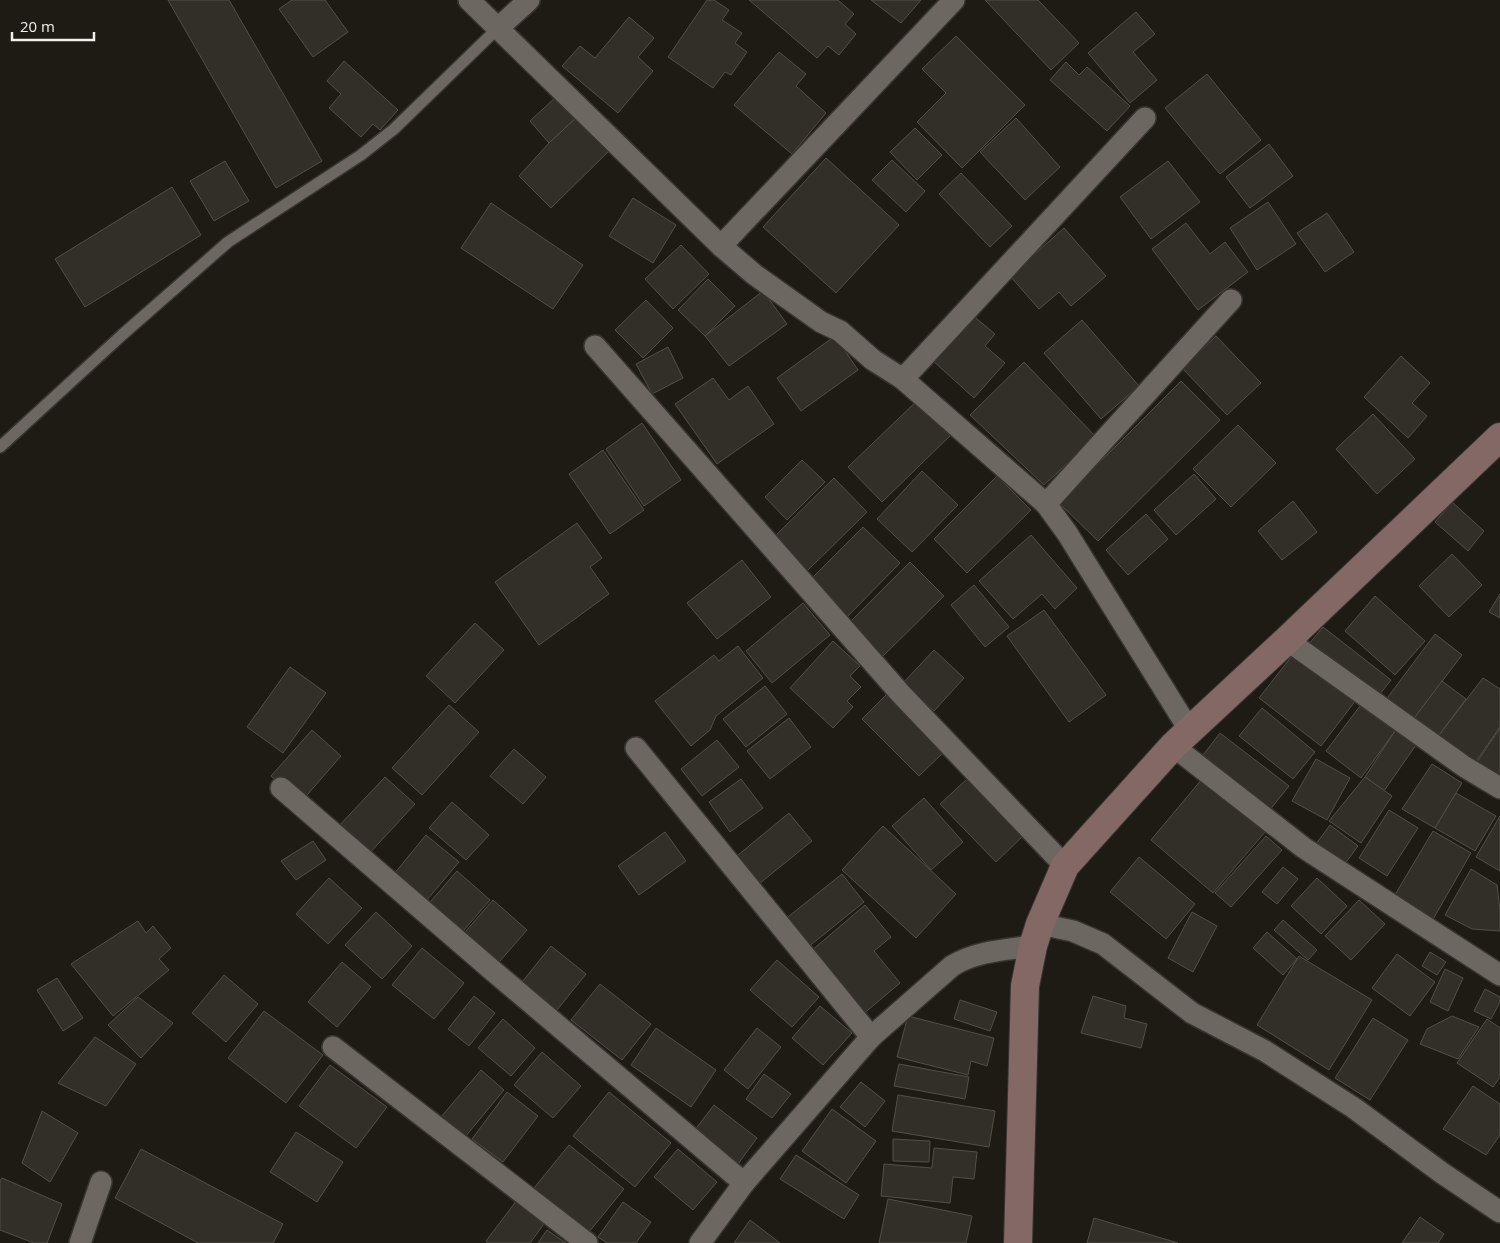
<svg xmlns="http://www.w3.org/2000/svg" width="1500" height="1243" font-family="'Open Sans',sans-serif">
<style>
.building{fill:#322e28;stroke:#534f48}
.lines{fill:none;stroke-linecap:round;stroke-linejoin:round}
.lane-casing{stroke:#373532;stroke-width:14}
.street-casing{stroke:#373532;stroke-width:24}
.secondary-casing{stroke:#373532;stroke-width:30}
.lane{stroke:#6c6861;stroke-width:11}
.street{stroke:#6c6861;stroke-width:21}
.secondary{stroke:#846866;stroke-width:28}
</style>
<rect width="100%" height="100%" fill="#1e1b15"/>
<!-- building -->
<g class="building">
<polygon points="168,0 229,0 322,161 276,188"/>
<polygon points="292,0 325,0 348,32 313,57 279,9"/>
<polygon points="707,0 714,0 729,10 722,20 742,33 735,43 747,52 731,75 725,72 713,88 668,57"/>
<polygon points="749,0 838,0 854,14 845,24 856,34 839,55 828,46 817,58"/>
<polygon points="871,0 921,0 901,23"/>
<polygon points="985,0 1038,0 1079,43 1051,70"/>
<polygon points="1136,12 1155,34 1133,52 1157,80 1130,103 1088,53"/>
<polygon points="629,17 654,38 638,57 653,71 618,113 562,66 580,46 595,58"/>
<polygon points="956,36 1025,105 962,168 917,122 946,93 922,69"/>
<polygon points="779,52 806,74 796,86 826,113 792,154 734,105"/>
<polygon points="344,61 398,110 380,130 373,124 361,137 329,108 341,94 327,81"/>
<polygon points="1066,62 1079,75 1087,67 1130,106 1107,131 1050,80"/>
<polygon points="1207,74 1261,140 1220,174 1165,108"/>
<polygon points="557,96 577,117 549,143 530,121"/>
<polygon points="577,117 610,150 551,208 519,176 549,143"/>
<polygon points="1016,118 1060,167 1025,200 980,152"/>
<polygon points="915,128 942,155 917,180 890,152"/>
<polygon points="1269,144 1293,176 1250,208 1226,177"/>
<polygon points="826,158 899,225 836,293 763,227"/>
<polygon points="892,160 925,191 906,212 872,180"/>
<polygon points="225,161 249,201 214,221 190,181"/>
<polygon points="1168,161 1200,202 1151,239 1120,197"/>
<polygon points="961,173 1012,226 990,247 939,194"/>
<polygon points="172,187 201,235 85,307 55,259"/>
<polygon points="633,198 676,225 653,263 609,236"/>
<polygon points="1268,202 1296,244 1257,270 1230,228"/>
<polygon points="491,203 583,265 553,309 461,248"/>
<polygon points="1327,213 1354,252 1325,272 1297,233"/>
<polygon points="1186,223 1210,254 1225,242 1248,272 1198,310 1152,249"/>
<polygon points="1064,228 1106,276 1071,306 1059,292 1039,309 1010,276"/>
<polygon points="681,245 709,274 673,309 645,279"/>
<polygon points="708,279 735,306 705,336 678,310"/>
<polygon points="763,291 787,324 729,366 705,336"/>
<polygon points="646,300 673,328 643,358 615,330"/>
<polygon points="971,314 995,334 985,346 1005,363 974,398 931,359"/>
<polygon points="1082,320 1139,386 1101,419 1044,353"/>
<polygon points="835,336 858,370 801,411 777,378"/>
<polygon points="1216,336 1261,383 1227,415 1182,368"/>
<polygon points="668,347 683,378 652,394 636,364"/>
<polygon points="1401,356 1430,383 1412,403 1427,416 1408,438 1364,397"/>
<polygon points="1024,362 1096,437 1044,485 970,415"/>
<polygon points="713,378 729,400 748,386 774,424 717,464 675,404"/>
<polygon points="1181,381 1220,420 1098,541 1059,503"/>
<polygon points="921,397 954,432 882,502 848,467"/>
<polygon points="1373,414 1415,459 1377,494 1336,449"/>
<polygon points="642,423 681,480 644,506 606,449"/>
<polygon points="1238,425 1276,463 1231,507 1193,469"/>
<polygon points="603,450 644,510 610,534 569,474"/>
<polygon points="802,460 825,482 787,520 765,497"/>
<polygon points="922,471 958,505 912,552 877,519"/>
<polygon points="1194,474 1216,499 1176,535 1154,510"/>
<polygon points="997,476 1031,510 967,573 934,539"/>
<polygon points="834,478 867,512 803,575 770,541"/>
<polygon points="1293,501 1317,532 1282,560 1258,531"/>
<polygon points="1452,502 1484,531 1468,551 1435,522"/>
<polygon points="1146,514 1168,539 1128,575 1106,550"/>
<polygon points="577,523 602,558 590,567 609,594 539,645 495,582"/>
<polygon points="863,527 900,563 846,618 809,581"/>
<polygon points="1031,535 1077,588 1055,609 1042,594 1013,619 979,581"/>
<polygon points="1452,554 1482,585 1449,617 1419,586"/>
<polygon points="742,560 771,597 717,639 687,603"/>
<polygon points="910,562 944,596 880,659 847,625"/>
<polygon points="974,585 1009,627 985,647 951,605"/>
<polygon points="1500,594 1500,618 1489,612"/>
<polygon points="1375,596 1425,641 1395,675 1345,631"/>
<polygon points="803,603 830,635 772,683 746,651"/>
<polygon points="1044,610 1106,695 1069,722 1007,636"/>
<polygon points="475,623 504,650 455,703 426,676"/>
<polygon points="1323,627 1391,680 1376,699 1308,645"/>
<polygon points="1435,634 1462,655 1412,721 1385,701"/>
<polygon points="833,641 860,666 850,676 861,687 847,701 853,707 833,728 790,688"/>
<polygon points="738,646 763,678 716,716 710,730 691,746 655,701 714,655 719,661"/>
<polygon points="934,650 964,678 934,711 903,683"/>
<polygon points="1295,652 1356,700 1321,746 1259,698"/>
<polygon points="290,667 326,693 283,753 247,727"/>
<polygon points="1483,678 1500,689 1500,727 1472,767 1436,739"/>
<polygon points="1442,681 1466,699 1436,739 1412,721"/>
<polygon points="765,686 787,714 746,747 723,719"/>
<polygon points="888,693 946,750 919,776 862,719"/>
<polygon points="449,705 479,732 422,795 392,768"/>
<polygon points="1360,706 1395,731 1361,778 1326,751"/>
<polygon points="1262,708 1315,752 1293,779 1239,736"/>
<polygon points="789,718 811,747 770,779 747,751"/>
<polygon points="1500,728 1500,777 1477,762"/>
<polygon points="312,730 341,756 301,802 271,776"/>
<polygon points="1395,731 1416,745 1384,791 1365,777"/>
<polygon points="1220,733 1289,786 1269,811 1200,759"/>
<polygon points="717,740 739,767 702,796 681,769"/>
<polygon points="514,749 546,777 523,804 490,776"/>
<polygon points="1316,759 1350,778 1327,820 1292,801"/>
<polygon points="1432,764 1462,783 1435,828 1402,809"/>
<polygon points="385,777 415,804 366,857 335,830"/>
<polygon points="1365,777 1392,796 1361,843 1329,821"/>
<polygon points="741,779 763,808 730,832 709,802"/>
<polygon points="967,779 1022,837 996,862 940,804"/>
<polygon points="1202,779 1265,832 1213,893 1151,840"/>
<polygon points="1456,793 1496,816 1475,851 1435,828"/>
<polygon points="924,798 963,842 931,870 892,826"/>
<polygon points="452,802 489,835 466,860 429,828"/>
<polygon points="1389,810 1418,828 1387,876 1359,858"/>
<polygon points="789,813 812,841 754,888 732,860"/>
<polygon points="1500,816 1500,871 1476,857"/>
<polygon points="1330,825 1358,846 1344,865 1316,844"/>
<polygon points="883,826 956,894 916,938 842,870"/>
<polygon points="1433,831 1471,853 1432,921 1393,898"/>
<polygon points="665,832 686,861 639,895 618,866"/>
<polygon points="426,835 459,862 421,907 389,880"/>
<polygon points="1266,836 1282,850 1231,907 1215,893"/>
<polygon points="313,841 326,860 296,880 281,861"/>
<polygon points="1139,857 1195,904 1166,939 1110,892"/>
<polygon points="1283,867 1298,879 1277,904 1262,892"/>
<polygon points="1471,869 1497,885 1500,910 1500,931 1472,929 1445,915"/>
<polygon points="457,871 490,900 457,938 424,909"/>
<polygon points="842,874 864,902 807,948 784,920"/>
<polygon points="329,878 362,908 328,944 296,914"/>
<polygon points="1317,878 1347,906 1321,934 1291,906"/>
<polygon points="493,900 527,930 493,969 458,940"/>
<polygon points="1359,900 1385,924 1351,960 1325,936"/>
<polygon points="865,905 891,937 874,951 900,983 862,1015 810,952"/>
<polygon points="376,912 412,946 382,979 345,945"/>
<polygon points="1192,912 1217,926 1193,972 1168,958"/>
<polygon points="1283,920 1317,950 1308,960 1274,930"/>
<polygon points="138,921 146,933 153,926 171,948 159,959 169,970 113,1016 71,964"/>
<polygon points="1267,932 1297,959 1283,975 1253,948"/>
<polygon points="551,946 586,974 557,1010 522,982"/>
<polygon points="422,948 464,983 434,1019 392,985"/>
<polygon points="1430,952 1446,962 1437,975 1422,966"/>
<polygon points="1397,954 1435,982 1410,1016 1372,988"/>
<polygon points="1299,956 1372,1000 1329,1070 1257,1025"/>
<polygon points="777,960 819,997 792,1027 750,990"/>
<polygon points="342,962 371,987 337,1027 308,1002"/>
<polygon points="1445,969 1463,978 1448,1011 1430,1002"/>
<polygon points="224,975 258,1004 226,1042 192,1013"/>
<polygon points="57,978 83,1018 63,1031 37,990"/>
<polygon points="600,984 651,1024 622,1060 571,1020"/>
<polygon points="1485,989 1500,997 1500,1002 1491,1019 1474,1011"/>
<polygon points="474,996 495,1013 469,1046 448,1029"/>
<polygon points="1093,996 1126,1006 1124,1018 1147,1024 1141,1048 1081,1033"/>
<polygon points="138,997 173,1023 141,1058 108,1025"/>
<polygon points="960,1000 997,1012 990,1031 954,1019"/>
<polygon points="820,1006 852,1033 823,1065 792,1038"/>
<polygon points="264,1011 323,1055 286,1103 228,1058"/>
<polygon points="908,1016 994,1038 987,1066 971,1061 968,1075 897,1057"/>
<polygon points="1452,1016 1479,1027 1458,1059 1420,1044 1427,1029"/>
<polygon points="1373,1018 1408,1040 1370,1100 1335,1078"/>
<polygon points="503,1019 535,1048 511,1076 478,1048"/>
<polygon points="1487,1019 1500,1028 1500,1077 1493,1087 1457,1063"/>
<polygon points="656,1028 716,1070 691,1107 631,1065"/>
<polygon points="757,1028 781,1047 748,1089 724,1070"/>
<polygon points="95,1037 136,1064 106,1106 58,1083"/>
<polygon points="542,1052 581,1086 553,1118 514,1085"/>
<polygon points="899,1064 969,1077 965,1099 894,1086"/>
<polygon points="330,1065 387,1107 356,1148 299,1106"/>
<polygon points="481,1070 504,1090 465,1137 441,1117"/>
<polygon points="764,1074 791,1094 772,1118 746,1099"/>
<polygon points="861,1082 885,1101 865,1127 840,1107"/>
<polygon points="1473,1086 1500,1104 1500,1135 1486,1155 1443,1129"/>
<polygon points="507,1092 538,1116 503,1162 472,1139"/>
<polygon points="609,1092 671,1143 635,1187 573,1136"/>
<polygon points="898,1095 995,1111 989,1147 892,1131"/>
<polygon points="714,1105 757,1138 738,1164 694,1131"/>
<polygon points="832,1109 876,1141 846,1183 802,1151"/>
<polygon points="42,1111 78,1133 50,1182 22,1163"/>
<polygon points="296,1132 343,1162 317,1202 270,1172"/>
<polygon points="893,1139 930,1141 929,1162 893,1161"/>
<polygon points="569,1145 624,1189 589,1232 534,1188"/>
<polygon points="934,1148 977,1152 974,1179 953,1177 950,1203 881,1196 884,1164 932,1168"/>
<polygon points="141,1149 283,1224 273,1243 198,1243 115,1198"/>
<polygon points="678,1149 717,1182 693,1210 654,1177"/>
<polygon points="796,1155 859,1195 844,1219 780,1179"/>
<polygon points="2,1178 62,1204 47,1243 34,1243 0,1230 0,1181"/>
<polygon points="520,1196 549,1217 530,1243 488,1243 486,1241"/>
<polygon points="888,1199 972,1216 966,1243 879,1243"/>
<polygon points="623,1202 651,1222 636,1243 607,1243 598,1237"/>
<polygon points="1420,1217 1444,1234 1438,1243 1402,1243"/>
<polygon points="1094,1218 1178,1243 1087,1243"/>
<polygon points="750,1220 780,1243 734,1243"/>
<polygon points="547,1230 566,1243 538,1243"/>
</g>
<g class="lines">
<defs>
<polyline id="lane" points="0,447 122,335 228,242 361,155 394,129 497,29"/>
<g id="street">
<polyline points="469,0 721,246 755,275 821,322 840,331 873,360 903,379 1046,504 1067,533 1190,731"/>
<polyline points="497,29 529,0"/>
<polyline points="721,246 954,0"/>
<polyline points="595,346 900,693 1065,866"/>
<polyline points="903,379 1145,118"/>
<polyline points="1046,504 1231,300"/>
<polyline points="1287,640 1465,767 1500,788"/>
<polyline points="1173,746 1304,848 1500,975"/>
<polyline points="636,748 871,1037"/>
<polyline points="281,788 492,970 744,1183"/>
<polyline points="1040,924 1073,931 1103,944 1192,1013 1265,1051 1354,1108 1442,1173 1500,1212"/>
<polyline points="333,1047 587,1243"/>
<polyline points="80,1243 101,1182"/>
<path d="M700,1243l44,-60 127,-146 81,-71c24,-15 53,-16 81,-20"/>
</g>
<polyline id="secondary" points="1018,1243 1025,986 1033,946 1040,924 1065,866 1173,746 1287,640 1500,437"/>
</defs>
<!-- lane casing -->
<use href="#lane" class="lane-casing"/>
<!-- street casing -->
<use href="#street" class="street-casing"/>
<!-- secondary casing -->
<use href="#secondary" class="secondary-casing"/>
<!-- lane -->
<use href="#lane" class="lane"/>
<!-- street -->
<use href="#street" class="street"/>
<!-- secondary -->
<use href="#secondary" class="secondary"/>
</g>
<!-- scale -->
<path d="M12 32v8h82v-8" fill="none" stroke="#f2efec" stroke-width="2.5"/>
<text x="20" y="32" font-size="15" fill="#f2efec" stroke="#1e1b15" stroke-width="4" paint-order="stroke">20 m</text>
</svg>
